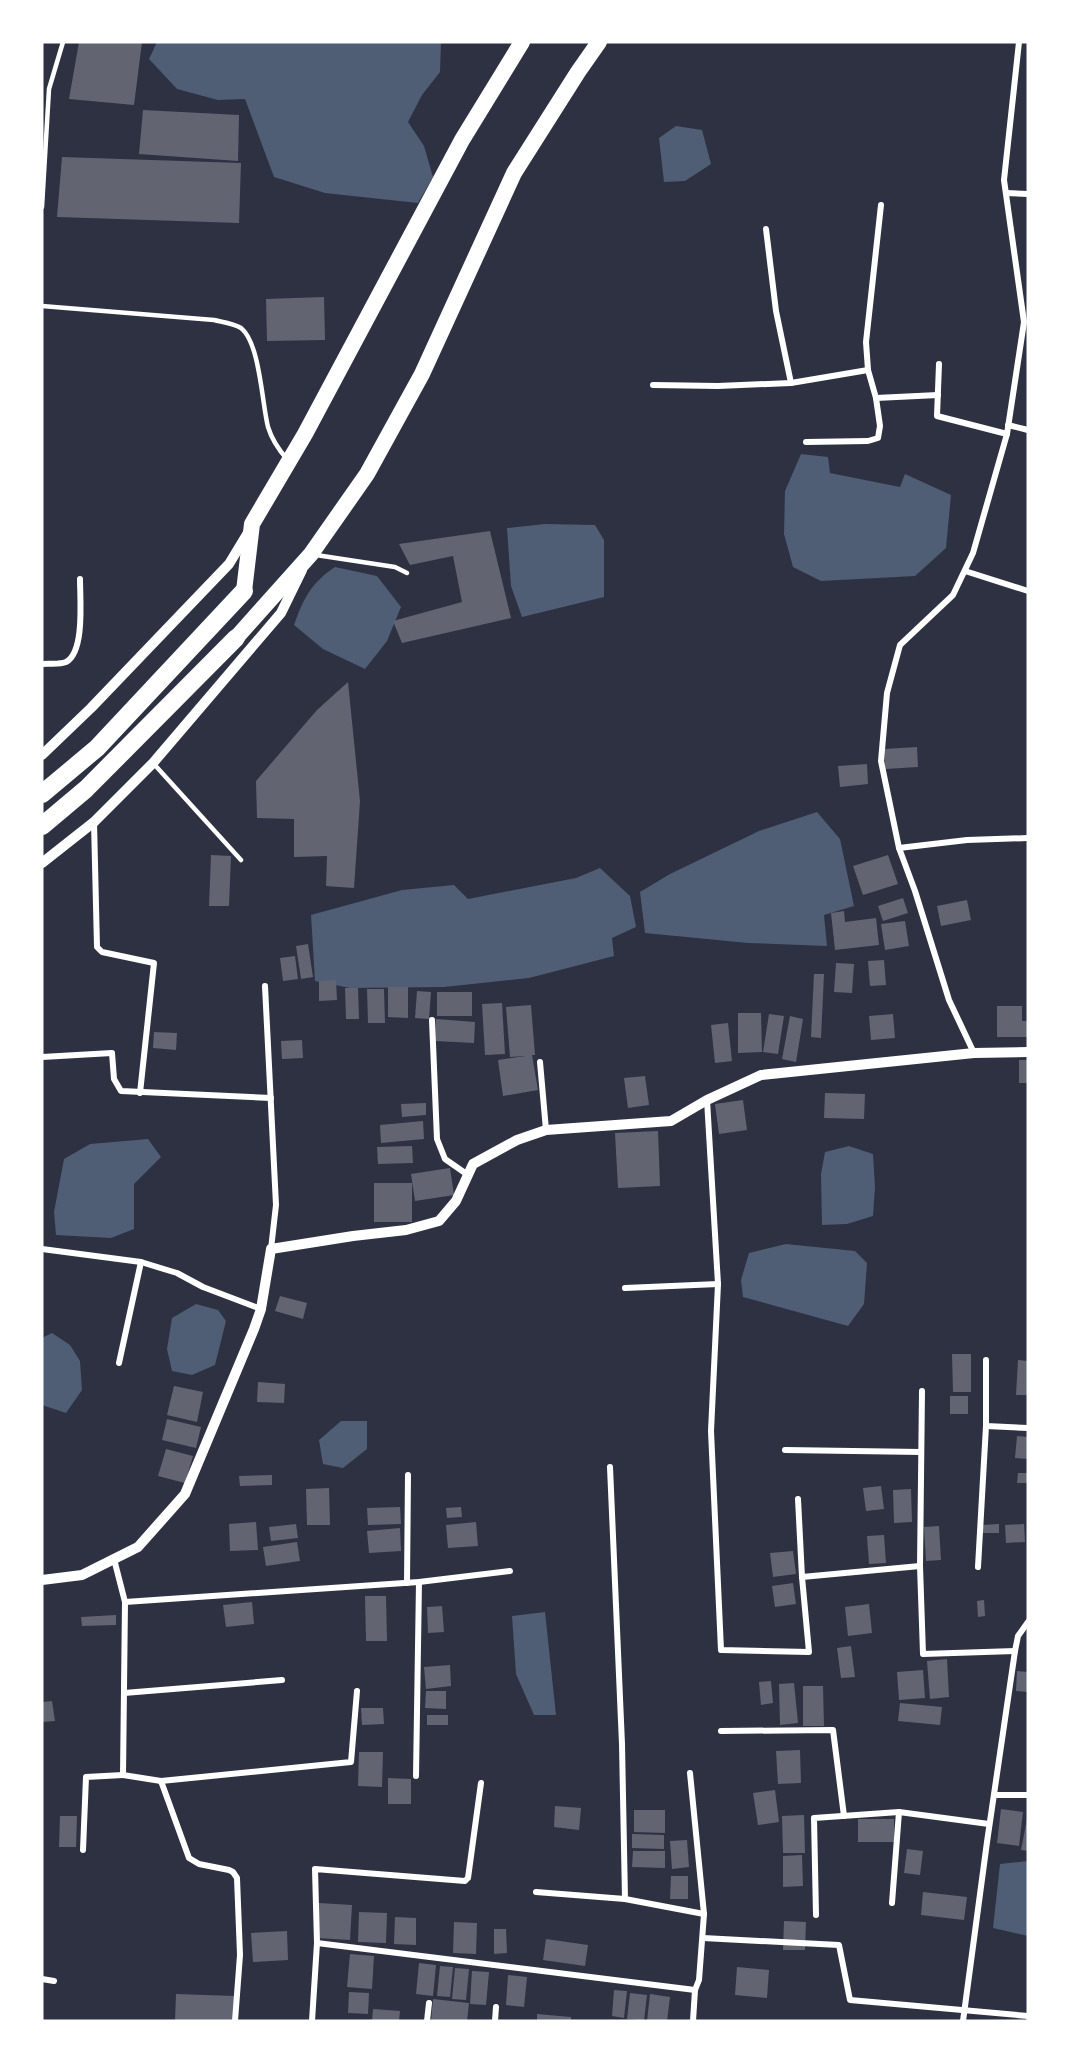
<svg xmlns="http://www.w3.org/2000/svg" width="1070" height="2063" font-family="Karla,sans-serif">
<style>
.water{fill:#4f5d75}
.building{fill:#626471}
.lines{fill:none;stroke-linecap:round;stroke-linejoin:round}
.service{stroke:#fff;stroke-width:4.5}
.minor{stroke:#fff;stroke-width:6}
.tertiary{stroke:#fff;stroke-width:10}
.trunk{stroke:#fff;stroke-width:16}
.motorway{stroke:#fff;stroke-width:18}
</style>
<rect width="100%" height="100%" fill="#2d3142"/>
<!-- water -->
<g class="water">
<polygon points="157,42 441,42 440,72 422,95 408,122 424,146 433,177 418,203 325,193 274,177 245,99 218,100 177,89 149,59"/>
<polygon points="676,126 702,130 711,164 685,181 664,182 659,138"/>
<polygon points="801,454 828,457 830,473 900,487 905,474 951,495 946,548 915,576 821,581 793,567 784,534 785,491"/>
<polygon points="545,524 595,525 604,540 604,597 522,617 511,586 507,528"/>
<path d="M335,567l42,9 24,31 -14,34 -22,28 -42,-20 -29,-24c9,-26 17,-42 41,-58z"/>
<polygon points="817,812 840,839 854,906 824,915 827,946 748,943 645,933 640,892 670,874 759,831"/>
<polygon points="600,868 630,896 636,927 612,938 614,956 529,978 444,987 350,988 315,981 311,915 402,890 454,885 468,899 576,878"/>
<polygon points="148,1139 161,1157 134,1184 134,1229 111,1238 56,1235 54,1212 64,1159 90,1144"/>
<polygon points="849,1146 873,1154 875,1187 873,1216 847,1224 822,1225 821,1174 825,1152"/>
<polygon points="786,1244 855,1251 867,1263 864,1304 848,1326 743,1297 741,1280 749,1253"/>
<polygon points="196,1304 218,1310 226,1321 215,1365 192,1375 172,1371 167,1349 172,1318"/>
<polygon points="52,1333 70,1345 80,1361 82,1390 66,1413 42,1405 42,1338"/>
<polygon points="341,1421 367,1421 367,1449 343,1468 323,1464 319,1440"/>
<polygon points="545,1612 556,1715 534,1715 516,1674 512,1616"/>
<polygon points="1028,1861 1028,1936 993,1928 1000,1864"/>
</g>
<!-- building -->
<g class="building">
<polygon points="79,42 142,42 134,105 69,99"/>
<polygon points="143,110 239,115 238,161 139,154"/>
<polygon points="62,157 241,163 239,223 57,217"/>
<polygon points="324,297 325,340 267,341 266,299"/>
<polygon points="490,531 511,618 402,643 393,621 462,602 453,556 410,565 399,544"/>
<polygon points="348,682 360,801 354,888 326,886 327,856 294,857 294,819 257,818 256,781 317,710"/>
<polygon points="917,747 918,767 885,769 884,749"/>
<polygon points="867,764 868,784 840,787 838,766"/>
<polygon points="211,855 231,856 229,906 209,906"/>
<polygon points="888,855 898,884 863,895 853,866"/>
<polygon points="903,898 908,913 883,921 878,906"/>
<polygon points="967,900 971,920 941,926 937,906"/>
<polygon points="844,911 845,922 876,918 879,945 835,950 831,913"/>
<polygon points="905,921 909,946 885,950 881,924"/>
<polygon points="308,944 313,977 301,979 296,946"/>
<polygon points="295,956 298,979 283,981 280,958"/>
<polygon points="884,960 886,985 870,986 868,961"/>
<polygon points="836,963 854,964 852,993 834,992"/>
<polygon points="814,974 824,974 821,1038 811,1037"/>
<polygon points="336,980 337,1000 319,1001 319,981"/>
<polygon points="388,987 408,987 408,1018 388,1017"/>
<polygon points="345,988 358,988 359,1019 346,1019"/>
<polygon points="367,989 384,989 385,1023 368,1023"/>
<polygon points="417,991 431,992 429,1019 415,1018"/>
<rect x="437" y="992" width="35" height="24"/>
<polygon points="502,1003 505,1054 485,1055 482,1004"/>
<polygon points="531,1005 535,1055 532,1055 538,1090 503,1096 498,1060 526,1056 510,1057 506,1007"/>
<polygon points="997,1006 1022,1006 1022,1021 1028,1021 1028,1037 997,1037"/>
<polygon points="738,1013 761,1013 762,1052 738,1053"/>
<polygon points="769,1014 784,1016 778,1054 763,1052"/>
<polygon points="893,1014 895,1038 871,1040 869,1016"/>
<polygon points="790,1016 803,1019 796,1062 782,1059"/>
<polygon points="436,1019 475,1022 474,1043 435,1041"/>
<polygon points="728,1023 732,1061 715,1063 711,1025"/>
<polygon points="154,1032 177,1033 176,1050 153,1048"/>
<polygon points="302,1040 303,1058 282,1059 281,1041"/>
<rect x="1019" y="1060" width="9" height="23"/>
<polygon points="645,1076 649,1105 628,1108 624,1078"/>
<polygon points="825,1093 865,1094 864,1119 824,1118"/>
<polygon points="743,1100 747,1130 719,1134 715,1104"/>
<polygon points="426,1103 426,1115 402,1117 401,1104"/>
<polygon points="423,1121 424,1139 381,1143 380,1125"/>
<polygon points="658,1131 660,1186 618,1188 615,1133"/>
<polygon points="412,1146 413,1163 378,1164 377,1147"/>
<polygon points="450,1168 454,1195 415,1201 411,1174"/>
<rect x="374" y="1183" width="38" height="39"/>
<polygon points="280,1296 307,1303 303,1319 275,1311"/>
<polygon points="952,1354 971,1354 971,1392 953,1392"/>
<polygon points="1018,1360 1028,1361 1028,1395 1016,1395"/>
<polygon points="258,1382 285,1384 284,1403 257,1402"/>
<polygon points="174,1386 203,1392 197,1422 167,1415"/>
<rect x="950" y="1396" width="18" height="18"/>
<polygon points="167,1419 201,1427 196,1448 162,1440"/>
<polygon points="1017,1436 1028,1437 1028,1459 1015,1458"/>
<polygon points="166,1449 193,1456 185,1483 158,1476"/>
<polygon points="1018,1473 1028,1473 1028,1483 1017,1483"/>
<polygon points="272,1475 272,1485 240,1486 239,1476"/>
<polygon points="881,1486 884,1509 866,1511 863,1488"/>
<polygon points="329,1488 330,1525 307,1525 306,1489"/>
<polygon points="911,1489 912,1522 894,1523 893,1490"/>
<polygon points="400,1507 401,1524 368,1525 367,1508"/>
<polygon points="461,1507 462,1517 447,1518 446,1508"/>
<polygon points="256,1522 258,1550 230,1551 229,1524"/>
<polygon points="476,1522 478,1546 448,1548 446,1525"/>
<polygon points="296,1524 298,1538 271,1541 269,1527"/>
<polygon points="999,1524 999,1533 982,1533 982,1525"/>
<polygon points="1024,1524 1025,1542 1006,1543 1005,1525"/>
<polygon points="939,1526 941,1560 926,1561 924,1527"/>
<polygon points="400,1528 401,1551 369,1553 367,1531"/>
<polygon points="884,1535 886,1563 869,1564 867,1536"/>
<polygon points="297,1542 300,1561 266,1566 263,1547"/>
<polygon points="793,1551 796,1574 773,1577 770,1553"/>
<polygon points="793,1583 796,1604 775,1607 772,1586"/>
<polygon points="365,1596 386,1596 387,1641 366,1641"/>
<polygon points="984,1600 985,1616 978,1617 977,1601"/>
<polygon points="252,1602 254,1624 226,1627 223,1605"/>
<polygon points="869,1604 872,1633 848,1636 845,1607"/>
<polygon points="442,1606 444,1632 428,1633 427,1607"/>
<polygon points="116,1615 116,1625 82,1626 81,1617"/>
<polygon points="851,1646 855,1677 841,1678 837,1648"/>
<polygon points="947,1659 949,1697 930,1699 927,1661"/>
<polygon points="450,1665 451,1686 426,1689 424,1667"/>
<polygon points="923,1670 925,1698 899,1700 897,1672"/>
<polygon points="1017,1671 1028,1672 1028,1692 1016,1691"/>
<polygon points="771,1681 773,1703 761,1705 759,1682"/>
<polygon points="794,1683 798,1723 780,1725 779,1684"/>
<polygon points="803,1686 823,1686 824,1726 803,1726"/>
<polygon points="426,1691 446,1691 446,1709 425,1708"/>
<polygon points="52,1701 55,1721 42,1722 42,1702"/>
<polygon points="900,1703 942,1707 940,1725 898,1721"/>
<polygon points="361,1708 383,1708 384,1724 362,1725"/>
<rect x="427" y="1715" width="21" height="10"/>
<polygon points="800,1750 801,1783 778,1784 776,1751"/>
<polygon points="359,1752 383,1752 382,1787 358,1786"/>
<polygon points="388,1778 411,1779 411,1804 388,1804"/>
<polygon points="775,1790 779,1822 758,1825 753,1793"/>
<polygon points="555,1806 581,1808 579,1830 554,1827"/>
<polygon points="1001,1809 1023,1812 1019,1846 997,1843"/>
<polygon points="634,1810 665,1810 665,1833 634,1832"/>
<polygon points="804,1815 805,1853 783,1853 782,1816"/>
<polygon points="60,1816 77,1816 76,1847 59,1847"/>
<rect x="858" y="1819" width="36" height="23"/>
<polygon points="1027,1819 1028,1819 1028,1851 1021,1850"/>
<polygon points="632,1834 664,1835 664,1849 632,1848"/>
<polygon points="687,1840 689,1867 672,1869 670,1841"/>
<polygon points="907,1849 923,1851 920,1875 904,1873"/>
<polygon points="633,1851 665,1851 665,1868 632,1867"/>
<polygon points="802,1855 803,1886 783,1887 783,1856"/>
<polygon points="671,1876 688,1876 688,1899 670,1899"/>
<polygon points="923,1892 967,1897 964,1920 921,1915"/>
<polygon points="319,1903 352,1905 350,1940 317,1938"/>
<polygon points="359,1912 387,1913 386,1943 358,1942"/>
<polygon points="395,1917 416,1918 416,1945 394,1944"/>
<polygon points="784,1921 806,1922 805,1950 783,1950"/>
<polygon points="454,1922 477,1923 476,1954 453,1953"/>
<polygon points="494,1929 506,1929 507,1953 494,1954"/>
<polygon points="287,1931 288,1960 253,1962 251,1933"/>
<polygon points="546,1939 588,1945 585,1966 543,1960"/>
<polygon points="350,1954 374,1956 372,1989 347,1987"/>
<polygon points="419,1963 436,1965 433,1996 416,1994"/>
<polygon points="440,1966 453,1967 450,1997 437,1996"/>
<polygon points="737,1967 769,1970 767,1998 735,1995"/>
<polygon points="455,1968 469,1969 466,2000 452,1999"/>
<polygon points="472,1971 489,1972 486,2005 470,2004"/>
<polygon points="508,1975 527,1977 524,2007 506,2005"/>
<polygon points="614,1990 627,1991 624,2018 612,2016"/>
<polygon points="349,1992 369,1993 368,2014 348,2013"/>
<polygon points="630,1993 647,1995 644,2021 627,2019"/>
<polygon points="176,1994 235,1996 234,2021 175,2021"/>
<polygon points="650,1994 670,1997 667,2021 647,2021"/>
<polygon points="433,1999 469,2003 467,2021 431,2021"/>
<polygon points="373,2009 400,2011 399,2021 372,2021"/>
<polygon points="537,2014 571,2017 571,2021 537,2021"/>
</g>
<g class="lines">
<!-- service -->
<g class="service">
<polyline points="42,207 49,89 63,42"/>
<path d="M42,306l172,14c8,2 19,3 27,8 19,15 21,76 27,99 4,13 10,22 19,32"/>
<polyline points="316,555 395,567 407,573"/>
<polyline points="153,763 241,860"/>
</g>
<!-- minor -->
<g class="minor">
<polyline points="1006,193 1028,194"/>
<polyline points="766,229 776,311 791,383"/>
<polyline points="939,364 937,416 1007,434"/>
<polyline points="653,385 718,386 791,383 868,370"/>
<polyline points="876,398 938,395"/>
<polyline points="1008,425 1028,430"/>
<polyline points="806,442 868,441 878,438 880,426 876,398 868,370 866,342 881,205"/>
<polyline points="965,571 1028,591"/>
<path d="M42,664c7,-1 17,1 24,-2 19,-10 14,-63 14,-83"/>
<polyline points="94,822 97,947 102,952 154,963 140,1093"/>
<polyline points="899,848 967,840 1028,838"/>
<polyline points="265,986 276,1205 271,1249"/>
<polyline points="432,1020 437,1139 445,1159 468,1175"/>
<polyline points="974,1053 949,1000 915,891 899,848 881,761 887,693 900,645 953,595 973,553 1007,434 1024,322 1004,180 1019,42"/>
<polyline points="42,1057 112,1053 114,1079 121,1091 271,1098"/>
<polyline points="540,1062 546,1130"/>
<polyline points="707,1100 718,1284 711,1431 721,1650 809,1652 802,1577 920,1566"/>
<polyline points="42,1249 141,1262 177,1273 203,1287 261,1309"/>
<polyline points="625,1288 718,1284"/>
<polyline points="119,1363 141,1262"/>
<polyline points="922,1391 920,1566 923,1654 1015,1651"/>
<polyline points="986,1426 1028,1428"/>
<polyline points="785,1450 921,1452"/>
<polyline points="610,1467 622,1744 625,1899"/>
<polyline points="798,1499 802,1577"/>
<polyline points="114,1559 125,1602 123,1775 161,1781 189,1858 199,1864 229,1870 233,1872 237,1878 240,1955 235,2021"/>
<polyline points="978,1567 986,1426 986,1360"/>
<polyline points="407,1583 408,1475"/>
<polyline points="125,1602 419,1582 510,1571"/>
<polyline points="124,1693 282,1680"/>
<polyline points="721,1731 833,1730 844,1816"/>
<polyline points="690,1773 704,1914"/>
<polyline points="416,1776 419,1582"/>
<polyline points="161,1781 351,1762 357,1691"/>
<polyline points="994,1795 1028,1795"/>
<polyline points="83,1850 86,1777 123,1775"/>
<polyline points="536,1892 625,1899 704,1914 699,1980 695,1990"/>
<polyline points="892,1903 899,1812"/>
<polyline points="816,1915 814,1818 899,1812 989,1824"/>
<polyline points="703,1938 839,1945 850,2000 1028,2016"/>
<polyline points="317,1943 695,1990 693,2021"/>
<polyline points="42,1979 54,1981"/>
<polyline points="312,2021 317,1943 315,1869 465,1881 468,1878 481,1783"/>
<polyline points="427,2021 429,2003"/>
<polyline points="495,2021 496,2007"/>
<polyline points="963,2021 987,1842 1015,1651 1018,1636 1028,1622"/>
</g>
<!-- tertiary -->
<g class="tertiary">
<polyline points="42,755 91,708 229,564 249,531"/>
<polyline points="42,863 94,822 153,763 281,613 302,570"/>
<polyline points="42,1580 82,1575 138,1547 185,1494 254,1329 261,1309 271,1249 353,1236 406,1230 439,1221 456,1201 473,1164 517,1140 546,1130 671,1121 707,1100 761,1075 974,1053 1028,1052"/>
</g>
<!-- trunk -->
<g class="trunk">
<polyline points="244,591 252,524 305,434 462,140 522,42"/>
<polyline points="236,638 311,554 367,474 422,374 514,173 578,72 599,42"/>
</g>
<!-- motorway -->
<g class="motorway">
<polyline points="42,794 97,748 244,591"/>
<polyline points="42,826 86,789 236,638"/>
</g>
</g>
<!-- border -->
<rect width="1070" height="2063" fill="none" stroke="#ffffff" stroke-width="87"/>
</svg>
